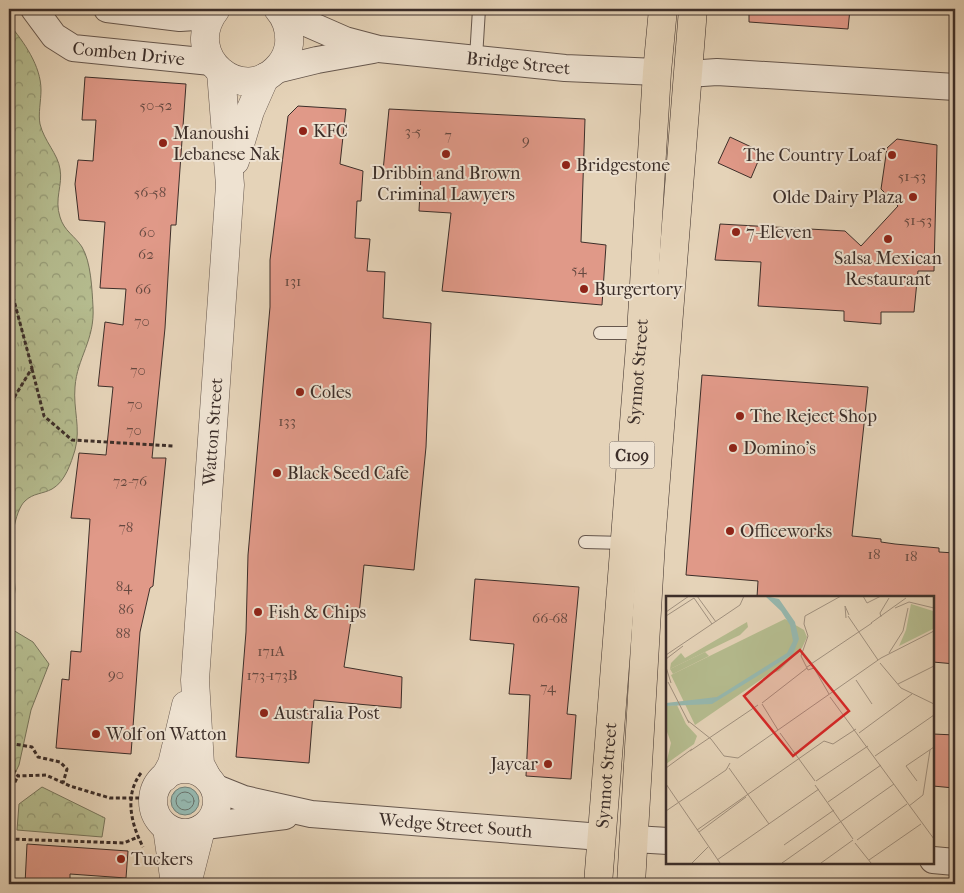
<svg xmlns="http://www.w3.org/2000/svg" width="964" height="893" font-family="'IM FELL French Canon',serif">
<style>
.forest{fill:url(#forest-crowns);stroke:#78755c}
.park{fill:url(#park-tufts);stroke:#78755c}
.water{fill:url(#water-ripples);stroke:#728179}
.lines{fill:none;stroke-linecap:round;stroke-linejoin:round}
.shore{stroke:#69736c;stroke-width:1}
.building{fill:#e09988;stroke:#3c2e29}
.service-casing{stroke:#66574d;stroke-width:14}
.minor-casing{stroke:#66574d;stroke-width:28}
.tertiary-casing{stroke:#66574d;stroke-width:29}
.trunk-casing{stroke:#3c2e29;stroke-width:29}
.path{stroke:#3c2e29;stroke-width:3;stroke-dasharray:4 2.5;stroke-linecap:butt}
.service{stroke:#eee2d1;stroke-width:12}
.minor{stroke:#eee2d1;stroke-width:26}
.tertiary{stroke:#eee2d1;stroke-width:28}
.trunk{stroke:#e5d3b8;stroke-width:28}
.poi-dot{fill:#8f2418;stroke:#eee2d1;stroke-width:2}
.labels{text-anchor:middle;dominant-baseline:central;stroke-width:4;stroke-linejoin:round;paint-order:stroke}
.number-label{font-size:15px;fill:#654941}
.shield{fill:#eee2d1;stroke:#71645b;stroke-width:1}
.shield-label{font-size:16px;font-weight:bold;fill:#3c2e29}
.street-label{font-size:18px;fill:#3c2e29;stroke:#eee2d1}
.poi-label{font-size:18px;fill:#3c2e29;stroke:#eee2d1;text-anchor:start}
.inset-road{fill:none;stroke:#a1917f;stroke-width:1}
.view{fill:#d62828;fill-opacity:0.15;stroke:#d62828;stroke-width:2.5}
.inset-edge{fill:none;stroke:#3c2e29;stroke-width:2.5}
</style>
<defs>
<pattern id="forest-crowns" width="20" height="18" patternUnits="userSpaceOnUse" patternTransform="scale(1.25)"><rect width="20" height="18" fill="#b5bc8f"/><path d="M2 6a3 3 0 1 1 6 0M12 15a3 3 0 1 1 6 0" fill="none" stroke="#949975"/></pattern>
<pattern id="park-tufts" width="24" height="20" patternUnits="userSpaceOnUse" patternTransform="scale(1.25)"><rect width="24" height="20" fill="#b5bc8f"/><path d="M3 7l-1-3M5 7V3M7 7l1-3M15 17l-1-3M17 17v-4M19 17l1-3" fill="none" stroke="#949975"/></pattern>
<pattern id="water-ripples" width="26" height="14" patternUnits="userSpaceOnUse" patternTransform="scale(1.25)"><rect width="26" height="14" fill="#96b8af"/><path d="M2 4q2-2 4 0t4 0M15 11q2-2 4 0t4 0" fill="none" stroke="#7c968e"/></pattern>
</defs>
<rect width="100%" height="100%" fill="#e5d3b8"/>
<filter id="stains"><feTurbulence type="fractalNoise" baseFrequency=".004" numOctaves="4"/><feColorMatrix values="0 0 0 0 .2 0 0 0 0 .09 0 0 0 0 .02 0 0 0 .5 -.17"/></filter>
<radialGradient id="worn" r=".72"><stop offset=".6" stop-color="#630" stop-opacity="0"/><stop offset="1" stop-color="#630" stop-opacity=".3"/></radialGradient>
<!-- forest -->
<g class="forest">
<path d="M9,24c15,18 32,42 32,66 0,11 -3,24 -1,34 4,17 18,30 20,45 3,16 -6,30 0,48 4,14 15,19 22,30 9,15 10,42 11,60 2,33 -16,51 -18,80 -2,22 6,41 0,63 -4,13 -10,32 -23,39 -9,5 -19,4 -27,12 -11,10 -15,47 -14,61 1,9 4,18 4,27 -1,14 -5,26 -2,41l20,12 16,22 -18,46 -12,55 -10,21z"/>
<polygon points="42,787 105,818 102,837 17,830 19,804"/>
</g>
<!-- park -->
<polygon class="park" points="9,193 12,293 32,368 9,406"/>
<!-- water -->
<circle class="water" cx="185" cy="801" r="14"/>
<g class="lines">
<!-- shore -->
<circle class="shore" cx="185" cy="801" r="9"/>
</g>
<!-- building -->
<g class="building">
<polygon points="749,9 850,9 848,29 749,22"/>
<polygon points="85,77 186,84 176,225 171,225 165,328 152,458 166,458 153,586 150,588 140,632 131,754 56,748 62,679 69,680 71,651 81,652 90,519 71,518 79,453 106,455 113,387 98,386 105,322 123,325 126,289 100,288 105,222 79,220 75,184 78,160 93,161 96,120 82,120"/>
<polygon points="298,106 346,109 340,164 363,171 361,201 357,201 355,238 370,239 367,271 385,272 383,318 431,323 426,447 414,570 364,565 359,615 352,614 344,667 402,677 401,708 314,700 309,763 236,757 246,632 248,555 270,307 270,260 288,116"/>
<polygon points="389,109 585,119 581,242 606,245 602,305 442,291 451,213 419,211 421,174 383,171"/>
<polygon points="730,137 762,152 751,178 718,163"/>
<polygon points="897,139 937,145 934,271 918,271 914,312 881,312 881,324 844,321 844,311 758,306 761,262 715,260 720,224 845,231 861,246 898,206 881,189 887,148"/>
<polygon points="702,375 868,387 852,536 881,539 881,542 895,544 939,548 939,552 955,553 955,664 933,662 933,597 757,597 758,581 686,575"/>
<polygon points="475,579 579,587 567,714 576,715 571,779 526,776 530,695 509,694 514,644 470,640"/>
<polygon points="933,734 955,735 954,788 933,786"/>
<polygon points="27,844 128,851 126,878 70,874 70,884 25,884"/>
</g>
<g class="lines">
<defs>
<g id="service">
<polyline points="476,58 479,9"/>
<polyline points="600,333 641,333"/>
<polyline points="585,542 625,543"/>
</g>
<g id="minor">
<path id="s1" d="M34,9l20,27 19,12 138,14"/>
<polyline points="107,9 180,18 210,16"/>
<path id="s2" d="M281,12l64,28 34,9 186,19 92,4"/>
<polyline points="276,70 317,60 373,50"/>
<polyline points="688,74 717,72 955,87"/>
<path id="s3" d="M214,787l30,12 67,15 290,23"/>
<polyline points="205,826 285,816"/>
<polyline points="634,839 668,841"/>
<polyline points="933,860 955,862"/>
</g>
<g id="tertiary">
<path d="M216,9c-37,47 28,100 64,56 5,-6 8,-13 9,-21 1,-13 -2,-25 -11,-35"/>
<polyline points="235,161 250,111 265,77"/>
<circle cx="185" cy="801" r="32"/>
<polyline points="165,777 172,764 186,705"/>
<path id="s4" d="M208,779l-8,-15 -5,-84 35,-495 -9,-113"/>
<polyline points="167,828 175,884"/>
<polyline points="187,884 201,829"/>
</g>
<g id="trunk">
<path id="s5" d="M598,884l43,-551 16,-261 6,-63"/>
<polyline points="631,884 651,542 693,9"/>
</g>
</defs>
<!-- service casing -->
<use href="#service" class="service-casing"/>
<!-- minor casing -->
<use href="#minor" class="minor-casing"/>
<!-- tertiary casing -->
<use href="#tertiary" class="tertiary-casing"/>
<!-- trunk casing -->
<use href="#trunk" class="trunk-casing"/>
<!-- path -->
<g class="path">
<polyline points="9,83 11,97 9,115"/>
<polyline points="9,193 12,293 32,368 9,406"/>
<polyline points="32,369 44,416 72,440 173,446"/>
<polyline points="9,520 9,534"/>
<polyline points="9,735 14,744 32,747 38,757 60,762 67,769 63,783"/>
<polyline points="9,764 18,776 46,775 70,786 110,798 153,798"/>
<path d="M141,773c-17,22 -10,51 2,74"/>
<polyline points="9,794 18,776"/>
<polyline points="9,839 124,843 138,837"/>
</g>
<!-- service -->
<use href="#service" class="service"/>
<!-- minor -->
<use href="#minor" class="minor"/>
<!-- tertiary -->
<use href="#tertiary" class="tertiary"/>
<!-- trunk -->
<use href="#trunk" class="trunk"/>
</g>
<!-- markers -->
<g class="poi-dot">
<circle cx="303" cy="131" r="5"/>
<circle cx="163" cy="143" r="5"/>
<circle cx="446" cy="154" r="5"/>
<circle cx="892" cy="155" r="5"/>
<circle cx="566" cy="165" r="5"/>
<circle cx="913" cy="197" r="5"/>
<circle cx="736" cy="232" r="5"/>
<circle cx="888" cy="239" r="5"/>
<circle cx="584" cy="289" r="5"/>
<circle cx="300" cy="392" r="5"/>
<circle cx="740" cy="416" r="5"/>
<circle cx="733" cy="448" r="5"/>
<circle cx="277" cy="473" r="5"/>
<circle cx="730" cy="531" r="5"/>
<circle cx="258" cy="612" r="5"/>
<circle cx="264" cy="713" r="5"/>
<circle cx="96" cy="734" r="5"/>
<circle cx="548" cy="764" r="5"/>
<circle cx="121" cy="859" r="5"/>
</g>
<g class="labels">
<!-- number labels -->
<g class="number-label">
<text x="156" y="105">50-52</text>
<text x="413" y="131">3-5</text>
<text x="448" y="135">7</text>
<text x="526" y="140">9</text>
<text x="912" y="176">51-53</text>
<text x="150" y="192">56-58</text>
<text x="918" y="220">51-53</text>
<text x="147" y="232">60</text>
<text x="146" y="254">62</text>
<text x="579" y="269">54</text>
<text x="293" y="281">131</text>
<text x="143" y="289">66</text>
<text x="142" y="321">70</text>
<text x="138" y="370">70</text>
<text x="135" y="404">70</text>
<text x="287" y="421">133</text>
<text x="134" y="430">70</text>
<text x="130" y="481">72-76</text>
<text x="126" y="527">78</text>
<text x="874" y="554">18</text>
<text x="911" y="556">18</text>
<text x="124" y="586">84</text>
<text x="126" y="609">86</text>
<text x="550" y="618">66-68</text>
<text x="123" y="633">88</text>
<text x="271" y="651">171A</text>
<text x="116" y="674">90</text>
<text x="272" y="675">173-173B</text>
<text x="548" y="687">74</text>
</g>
<!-- shield labels -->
<rect class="shield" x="609.5" y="441.5" width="45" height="27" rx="4"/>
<g class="shield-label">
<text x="632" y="455">C109</text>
</g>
<!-- street labels -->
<g class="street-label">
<text stroke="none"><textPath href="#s1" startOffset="112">Comben Drive</textPath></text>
<text stroke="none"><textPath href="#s2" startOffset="245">Bridge Street</textPath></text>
<text stroke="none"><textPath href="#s5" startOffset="514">Synnot Street</textPath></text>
<text stroke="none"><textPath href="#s4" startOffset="350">Watton Street</textPath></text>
<text stroke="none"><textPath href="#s5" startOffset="109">Synnot Street</textPath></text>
<text stroke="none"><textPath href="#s3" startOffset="246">Wedge Street South</textPath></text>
</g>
<!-- poi labels -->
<g class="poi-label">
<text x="313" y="131">KFC</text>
<text x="173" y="133">Manoushi<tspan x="173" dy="21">Lebanese Nak</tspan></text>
<text x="882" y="155" text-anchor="end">The Country Loaf</text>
<text x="576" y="165">Bridgestone</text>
<text x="446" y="173" text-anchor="middle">Dribbin and Brown<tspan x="446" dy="21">Criminal Lawyers</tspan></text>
<text x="903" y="197" text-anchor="end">Olde Dairy Plaza</text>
<text x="746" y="232">7-Eleven</text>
<text x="888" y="258" text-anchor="middle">Salsa Mexican<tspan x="888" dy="21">Restaurant</tspan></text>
<text x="594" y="289">Burgertory</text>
<text x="310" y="392">Coles</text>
<text x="750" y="416">The Reject Shop</text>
<text x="743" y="448">Domino's</text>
<text x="287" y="473">Black Seed Cafe</text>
<text x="740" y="531">Officeworks</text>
<text x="268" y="612">Fish &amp; Chips</text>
<text x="274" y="713">Australia Post</text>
<text x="106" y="734">Wolf on Watton</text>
<text x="538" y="764" text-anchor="end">Jaycar</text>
<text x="131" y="859">Tuckers</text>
</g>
</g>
<!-- overview -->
<g transform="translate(666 596)">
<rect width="268" height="268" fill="#e5d3b8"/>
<path d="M81,26l1,5 -8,8 -70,34 1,-6 10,-10 4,5z" fill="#b5bc8f"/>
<path d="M245,8l22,7v18l-34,17 7,-16zM119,23l19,11 3,7 -5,11 -23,23 -10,3 -74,51 -24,-50zM11,109l9,19 11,12 -3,8 -28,20 5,-21 -5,-14v-23z" fill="#b5bc8f"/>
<path d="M39,56l4,4 -36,18 -3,-5z" fill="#b5bc8f"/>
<path d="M99,0l14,3 16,23 4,17 -6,15 -81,50 -46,2v-3l51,-6 70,-44 6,-12 -3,-16 -9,-14z" fill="#96b8af"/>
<path class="inset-road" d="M31,0l19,26M197,0l4,7 14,-7M28,2l18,26M243,6l25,6M229,12l14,-6M0,16l23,-16M0,20l28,-18M182,20l30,44M215,21l-1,-4 9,-15M180,22l-1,-12 4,9M205,27l35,-25M135,56l9,12M223,57l14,-22 5,-23M0,59l74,-50 4,-9M0,63l17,-13M214,67l21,25 33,16M145,68l61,-41M0,71l5,16M141,71l5,-3 2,4 -6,2 -7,-14 7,-20 -4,-12 1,-8 36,-20M148,72l15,26M190,84l16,24M2,86l21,41M232,88l36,-18M164,101l104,142M96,107l45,-35M96,108l16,26M21,124l24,19 13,17 14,2 143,-100 53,-27M114,137l35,48M193,137l53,-39M24,155l68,-46M209,160l59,-41M0,172l26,-19M63,172l40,56M150,185l52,-35M251,185l-11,-15 28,-19M0,188l54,79M149,189l38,54M162,206l53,-37M243,210l14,-11 7,-45M0,215l60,-41 4,-7M31,234l127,-89 9,3 23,-15M33,236l47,-35M191,244l50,-36M189,247l16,20M118,249l50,-35M51,264l102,-71M203,264l52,-36M26,267l16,-16M116,267l112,-79M155,267l32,-23"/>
<path class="view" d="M134,54l49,61 -56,45 -49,-60z"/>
<rect width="268" height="268" class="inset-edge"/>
</g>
<!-- margin -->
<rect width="964" height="893" fill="none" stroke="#e5d3b8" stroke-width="30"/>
<rect x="10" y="10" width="944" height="873" fill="none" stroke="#3c2e29" stroke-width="2.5"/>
<rect x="15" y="15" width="934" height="863" fill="none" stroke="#3c2e29"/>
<rect width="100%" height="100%" filter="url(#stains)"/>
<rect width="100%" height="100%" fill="url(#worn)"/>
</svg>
